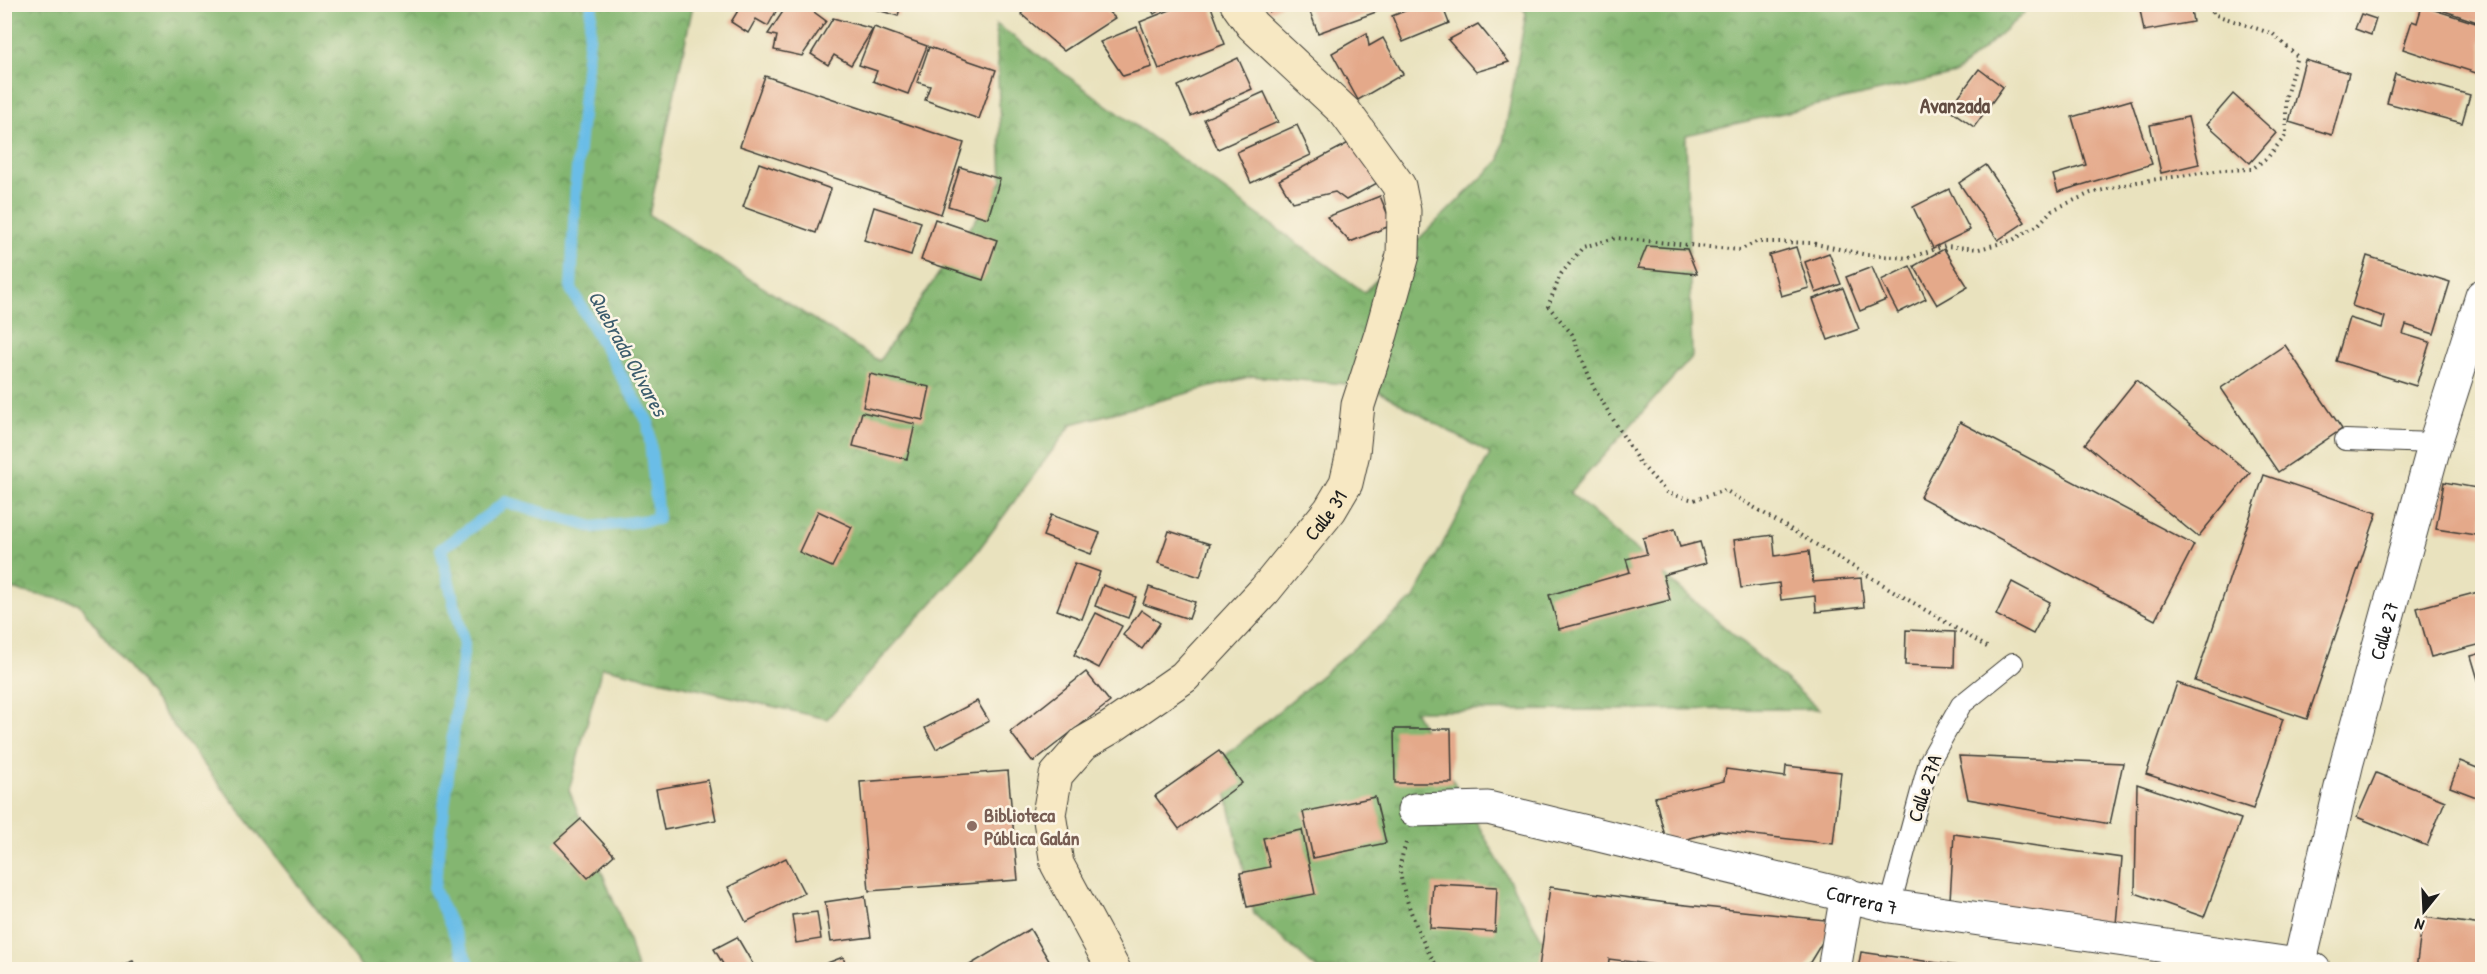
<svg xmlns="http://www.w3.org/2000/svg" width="2487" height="974" font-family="'Patrick Hand',sans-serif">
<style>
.forest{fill:url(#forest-crowns);stroke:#506946;stroke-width:1.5}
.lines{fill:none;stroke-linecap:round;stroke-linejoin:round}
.stream{stroke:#6bbde7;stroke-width:12}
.building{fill:#e4a98a}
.lane-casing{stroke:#3b3a34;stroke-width:22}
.street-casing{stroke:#3b3a34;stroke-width:35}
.secondary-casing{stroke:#3b3a34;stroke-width:35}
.path{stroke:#3b3a34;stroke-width:4;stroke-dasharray:1.5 4.5;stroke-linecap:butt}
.lane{stroke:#fff;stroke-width:20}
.street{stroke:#fff;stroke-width:33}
.secondary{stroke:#f7e8c3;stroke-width:33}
.education-dot{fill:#8d6e63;stroke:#fcf5e5;stroke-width:2}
.labels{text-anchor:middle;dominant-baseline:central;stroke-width:5;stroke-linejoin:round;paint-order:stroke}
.street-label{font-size:20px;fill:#1c1c1c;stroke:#fcf5e5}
.education-label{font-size:20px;font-weight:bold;fill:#785e54;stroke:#fcf5e5;text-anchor:start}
.neighbourhood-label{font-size:21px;font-weight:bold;fill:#624d42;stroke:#fcf5e5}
.water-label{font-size:21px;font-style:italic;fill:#3c5c6d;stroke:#fcf5e5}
</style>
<defs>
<pattern id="forest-crowns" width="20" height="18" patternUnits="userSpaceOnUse" patternTransform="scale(1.5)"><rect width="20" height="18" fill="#84b671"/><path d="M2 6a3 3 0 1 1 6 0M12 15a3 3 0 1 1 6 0" fill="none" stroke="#6b935c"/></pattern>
</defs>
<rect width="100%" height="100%" fill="#fcf5e5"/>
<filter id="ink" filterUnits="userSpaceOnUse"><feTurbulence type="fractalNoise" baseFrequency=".0167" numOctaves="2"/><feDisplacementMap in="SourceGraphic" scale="12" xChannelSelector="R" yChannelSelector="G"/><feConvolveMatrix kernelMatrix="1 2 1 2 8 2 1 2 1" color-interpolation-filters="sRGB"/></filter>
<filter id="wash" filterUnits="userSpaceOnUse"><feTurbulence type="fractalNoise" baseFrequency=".008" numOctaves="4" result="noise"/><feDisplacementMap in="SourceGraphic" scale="24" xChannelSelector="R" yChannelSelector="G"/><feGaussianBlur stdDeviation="1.35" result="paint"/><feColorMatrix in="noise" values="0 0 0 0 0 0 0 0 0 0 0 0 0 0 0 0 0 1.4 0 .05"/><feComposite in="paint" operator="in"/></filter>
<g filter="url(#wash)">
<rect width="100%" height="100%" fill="#e9e2be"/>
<!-- forest -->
<polygon class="forest" points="2024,4 2025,12 1955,74 1686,135 1692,357 1570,493 1819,709 1414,711 1559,969 1317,969 1254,914 1219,761 1414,598 1490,454 1369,386 1252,376 1072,424 971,560 827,719 602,667 569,790 628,937 637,969 364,970 78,603 5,588 4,5 693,5 649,215 879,361 1002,181 996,24 1364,292 1500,160 1526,13 1521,5"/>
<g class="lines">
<!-- stream -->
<polyline class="stream" points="471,970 434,889 464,645 441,549 506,502 593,527 658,519 648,422 571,289 576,182 592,4"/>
</g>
<g id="blocks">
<!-- building -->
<g class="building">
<polygon points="742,4 780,4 768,26 756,19 748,33 731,22"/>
<polygon points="788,4 803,4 826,21 802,56 774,50 777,36 768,34"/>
<polygon points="858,4 901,4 898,16"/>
<polygon points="1030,4 1100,4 1115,18 1064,51 1021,14"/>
<polygon points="1148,4 1169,4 1154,14"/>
<polygon points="1185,4 1210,4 1225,44 1159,69 1140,22"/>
<polygon points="1265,4 1283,4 1270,12"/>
<polygon points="1307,4 1373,4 1376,12 1318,33"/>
<polygon points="2139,4 2190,4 2193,22 2144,31"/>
<polygon points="2424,4 2482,4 2482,15 2480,23"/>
<polygon points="1420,5 1442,5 1449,23 1403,42 1392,16"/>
<polygon points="2422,6 2482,25 2482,75 2403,49 2412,21 2417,23"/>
<polygon points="2361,14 2376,19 2371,35 2355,29"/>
<polygon points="833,18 873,29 851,65 834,55 828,65 811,54"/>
<polygon points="1478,24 1509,62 1476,72 1448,40"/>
<polygon points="874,27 927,46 908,94 873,81 877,71 859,65"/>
<polygon points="1137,27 1152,67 1123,76 1100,42"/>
<polygon points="1367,33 1369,46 1383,38 1403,74 1358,100 1332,53"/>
<polygon points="929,47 996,70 979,119 925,100 930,86 917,82"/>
<polygon points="1238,58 1252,89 1191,116 1178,86"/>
<polygon points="2305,60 2349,73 2332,135 2289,122"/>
<polygon points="1979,69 2003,87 1974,127 1949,109"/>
<polygon points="2395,74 2470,95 2462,123 2387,103"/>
<polygon points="765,76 964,143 941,214 740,146"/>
<polygon points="1264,92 1278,122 1218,149 1204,119"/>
<polygon points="2233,94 2276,133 2250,163 2207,124"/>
<polygon points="2131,100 2152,164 2058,192 2053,175 2086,165 2072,117"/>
<polygon points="2188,117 2199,164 2161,173 2150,125"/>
<polygon points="1297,125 1311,155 1251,183 1237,152"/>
<polygon points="1356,139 1379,182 1346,200 1335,192 1292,202 1279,180"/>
<polygon points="759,163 831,189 816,233 743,207"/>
<polygon points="1986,165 2025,222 1998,240 1959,183"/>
<polygon points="960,167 1000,179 988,218 948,206"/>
<polygon points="1949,189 1970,230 1933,248 1913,207"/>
<polygon points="1380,196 1392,225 1350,242 1327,217"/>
<polygon points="874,207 921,222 911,255 864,240"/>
<polygon points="935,219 997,240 983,280 921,260"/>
<polygon points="1647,246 1687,249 1697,274 1638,268"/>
<polygon points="1796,247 1809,288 1781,296 1769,255"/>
<polygon points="1944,249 1968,287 1937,305 1914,266"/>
<polygon points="1829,253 1841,284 1816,293 1805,262"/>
<polygon points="2367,256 2450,282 2434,334 2406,325 2403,334 2430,342 2416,386 2336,361 2349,318 2382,328 2385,317 2352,306"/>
<polygon points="1910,266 1926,299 1898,313 1881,280"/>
<polygon points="1872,267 1886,300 1860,311 1846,277"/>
<polygon points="1843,288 1859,329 1828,340 1813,299"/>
<polygon points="2285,345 2342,429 2278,472 2221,388"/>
<polygon points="870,374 930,387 923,420 863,407"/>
<polygon points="2136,380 2250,473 2198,537 2085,444"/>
<polygon points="862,412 915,424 907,459 853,446"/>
<polygon points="1960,422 2194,545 2155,620 1920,497"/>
<polygon points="2264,475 2377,513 2307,719 2195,681"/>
<polygon points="2444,482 2482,489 2482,536 2436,529"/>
<polygon points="818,511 852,527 832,567 799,552"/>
<polygon points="1051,515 1100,533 1091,554 1043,536"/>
<polygon points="1675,529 1680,547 1700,542 1706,563 1663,575 1670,600 1559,629 1549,595 1630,572 1626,559 1647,554 1643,538"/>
<polygon points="1169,531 1210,544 1200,577 1158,563"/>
<polygon points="1773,535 1775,556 1809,551 1813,582 1861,578 1864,607 1816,612 1815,596 1781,600 1779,583 1741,588 1734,540"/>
<polygon points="1075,563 1100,572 1082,619 1057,610"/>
<polygon points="2012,582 2050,602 2033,634 1996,615"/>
<polygon points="1103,585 1136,597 1128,618 1095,606"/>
<polygon points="1149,587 1195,602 1189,619 1143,604"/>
<polygon points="2482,591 2482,644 2431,657 2417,608"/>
<polygon points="1141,610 1160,623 1142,649 1123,635"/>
<polygon points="1096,613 1122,626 1099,668 1074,655"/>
<polygon points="1906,630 1955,632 1954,667 1905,665"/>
<polygon points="2482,653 2482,693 2471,656"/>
<polygon points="1086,672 1110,702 1033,762 1010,732"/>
<polygon points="2177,683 2283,719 2253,809 2146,774"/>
<polygon points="977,701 989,721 936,749 925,728"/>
<polygon points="1394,729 1451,729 1452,783 1395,783"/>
<polygon points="1219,751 1242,783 1179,829 1155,796"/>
<polygon points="1959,756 2123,763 2110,824 1968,799"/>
<polygon points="2460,761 2482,770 2482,789 2479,798 2450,787"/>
<polygon points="1786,766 1841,772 1833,844 1718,831 1667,844 1655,797 1724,781 1726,769 1785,777"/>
<polygon points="1008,771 1018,880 869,891 860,782"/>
<polygon points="2376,773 2445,801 2427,846 2357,817"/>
<polygon points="708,780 716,820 664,830 656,789"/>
<polygon points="2137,784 2241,819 2204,917 2135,893"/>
<polygon points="1375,797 1386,843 1313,858 1303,812"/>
<polygon points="581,819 614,855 588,878 555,842"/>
<polygon points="1302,830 1315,894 1247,907 1240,873 1270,867 1263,838"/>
<polygon points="1954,834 2122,858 2116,924 1950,900"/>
<polygon points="786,858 804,893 746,922 728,887"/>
<polygon points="1433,884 1497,887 1495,932 1430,928"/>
<polygon points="1550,887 1667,903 1835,921 1806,969 1688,969 1609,959 1608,969 1548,969 1539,968"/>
<polygon points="865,896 871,937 831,942 825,902"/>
<polygon points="817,912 821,939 796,943 792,915"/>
<polygon points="2423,917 2482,925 2478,969 2416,969"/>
<polygon points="1030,929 1054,969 963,969"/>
<polygon points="737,937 754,966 748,969 726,969 714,949"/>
<polygon points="1861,952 1972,968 1972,969 1858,969"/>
<polygon points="843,957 847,969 818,969 817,967"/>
<polygon points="133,961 137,969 110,969"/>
</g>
</g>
</g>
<g filter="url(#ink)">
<use href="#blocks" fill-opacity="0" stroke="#3b3a34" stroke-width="1.5"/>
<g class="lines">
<defs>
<g id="lane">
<polyline points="2345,440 2435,443"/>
<polyline points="1890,906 1929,762 1961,705 2013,663"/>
</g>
<g id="street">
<path id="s1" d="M1414,810l74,-2 402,98 408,59 16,5"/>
<polyline points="1834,970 1847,894"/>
<path id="s2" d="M2298,970l49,-208 88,-319 47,-147"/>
</g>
<g id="secondary">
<path id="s3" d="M1114,970l-57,-106 -8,-50 7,-39 28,-32 26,-15 74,-51 81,-87 65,-80 16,-27 7,-30 5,-48 23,-71 22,-79 1,-44 -5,-25 -54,-74 -93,-87 -15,-21"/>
</g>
</defs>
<!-- lane casing -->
<use href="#lane" class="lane-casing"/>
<!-- street casing -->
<use href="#street" class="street-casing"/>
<!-- secondary casing -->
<use href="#secondary" class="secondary-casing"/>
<!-- path -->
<g class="path">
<polyline points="1987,647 1725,490 1694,500 1667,493 1639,462 1594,388 1572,334 1548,306 1561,274 1583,247 1616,238 1740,250 1756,242 1782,242 1811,243 1867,255 1909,258 1945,246 1979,249 2013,240 2039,224 2052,210 2091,193 2137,182 2223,170 2252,169 2268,157 2286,135 2286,96 2297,56 2273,34 2213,14 2212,4"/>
<path d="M1406,843c-2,7 -5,15 -6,23 -2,19 26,91 41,104"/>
</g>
<!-- lane -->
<use href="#lane" class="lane"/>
<!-- street -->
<use href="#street" class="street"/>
<!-- secondary -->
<use href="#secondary" class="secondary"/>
</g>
</g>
<!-- markers -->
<circle class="education-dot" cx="972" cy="826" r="6"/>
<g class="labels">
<!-- street labels -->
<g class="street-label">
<text stroke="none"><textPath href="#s3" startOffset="588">Calle 31</textPath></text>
<text stroke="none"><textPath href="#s2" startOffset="350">Calle 27</textPath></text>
<text transform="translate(1924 788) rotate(-72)">Calle 27A</text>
<text stroke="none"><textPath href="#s1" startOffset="459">Carrera 7</textPath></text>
</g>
<!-- education labels -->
<g class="education-label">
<text x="984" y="814">Biblioteca<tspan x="984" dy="23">Pública Galán</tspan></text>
</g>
<!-- neighbourhood labels -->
<g class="neighbourhood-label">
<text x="1955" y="105">Avanzada</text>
</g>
<!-- water labels -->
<g class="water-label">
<text transform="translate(628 353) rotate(61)">Quebrada Olivares</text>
</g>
</g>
<!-- margin -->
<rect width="2487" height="974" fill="none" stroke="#fcf5e5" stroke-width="24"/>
<!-- north arrow -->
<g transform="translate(2424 911) rotate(198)" stroke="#fcf5e5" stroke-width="4.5" paint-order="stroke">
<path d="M0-4.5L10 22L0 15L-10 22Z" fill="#1c1c1c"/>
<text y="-9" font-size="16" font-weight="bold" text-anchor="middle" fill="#1c1c1c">N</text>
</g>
</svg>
